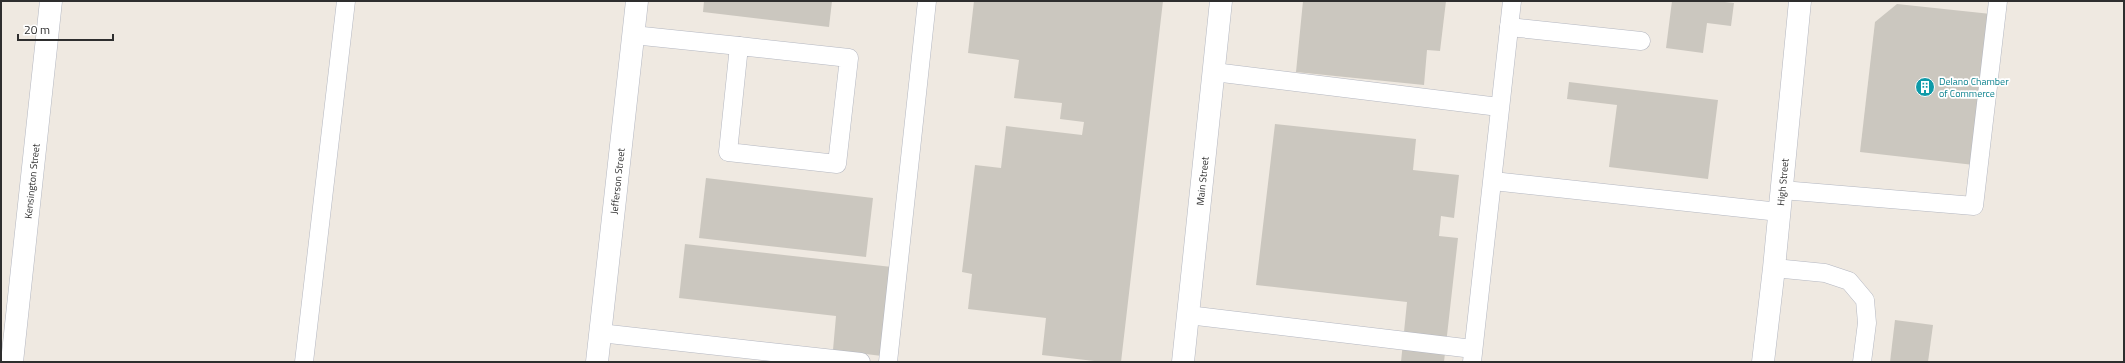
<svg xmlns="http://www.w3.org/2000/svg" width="2125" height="363" font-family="'Titillium Web',sans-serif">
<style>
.building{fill:#cbc7bf}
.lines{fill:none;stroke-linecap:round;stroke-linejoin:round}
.service-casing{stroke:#b4b7c1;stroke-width:19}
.minor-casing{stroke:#b4b7c1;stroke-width:23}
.secondary-casing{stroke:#b4b7c1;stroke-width:23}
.service{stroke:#fff;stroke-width:18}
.minor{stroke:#fff;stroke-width:22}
.secondary{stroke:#fff;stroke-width:22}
.labels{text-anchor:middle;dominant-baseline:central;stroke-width:3.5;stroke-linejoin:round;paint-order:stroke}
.culture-label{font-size:10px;fill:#0d838f;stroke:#fff;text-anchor:start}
.street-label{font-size:10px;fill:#2e2e2e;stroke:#fff}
</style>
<rect width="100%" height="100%" fill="#efe9e1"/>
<!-- building -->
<g class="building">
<polygon points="704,1 832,1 829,27 703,12"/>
<polygon points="974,1 1163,1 1121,362 1103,362 1042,355 1046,318 968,309 972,274 962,272 975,165 1001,168 1006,126 1082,135 1084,122 1060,119 1062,103 1014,98 1019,60 968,53"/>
<polygon points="1303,1 1446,1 1440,51 1427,50 1424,85 1296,72"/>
<polygon points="1672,1 1716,1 1734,3 1731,26 1707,23 1703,53 1666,48"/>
<polygon points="1897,4 1991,14 1974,165 1860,152 1875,22"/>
<polygon points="1569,82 1718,100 1708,179 1609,167 1617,105 1567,99"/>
<polygon points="1275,124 1416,139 1413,170 1459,175 1454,218 1441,216 1439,236 1458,238 1444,362 1401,362 1407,302 1256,285"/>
<polygon points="706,178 873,198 866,257 699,238"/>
<polygon points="685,244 892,267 882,356 833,350 836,316 679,298"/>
<polygon points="1895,320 1933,325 1928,362 1890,362"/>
</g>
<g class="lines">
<defs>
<g id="service">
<polyline points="1509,27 1641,41"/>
<polyline points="633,35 739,46"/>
<polygon points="739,46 849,58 837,164 728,152"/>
<polyline points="1214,72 1499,107"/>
<polyline points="1493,181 1779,212"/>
<polyline points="1782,190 1974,206 1998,1"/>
<polyline points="1774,268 1825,273 1849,281 1865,300 1867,323 1862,362"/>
<polyline points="1188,315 1473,349"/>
<polyline points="600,333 861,362"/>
<polyline points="304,362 346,1"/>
<polyline points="888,362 927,1"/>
<polyline points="1472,362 1512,1"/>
</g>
<g id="minor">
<path id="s1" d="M12,362l39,-361"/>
<path id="s2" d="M597,362l40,-361"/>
<path id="s3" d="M1183,362l38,-361"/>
</g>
<g id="secondary">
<path id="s4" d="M1763,362l11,-94 26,-267"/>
</g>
</defs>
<!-- service casing -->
<use href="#service" class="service-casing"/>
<!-- minor casing -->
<use href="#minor" class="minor-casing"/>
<!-- secondary casing -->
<use href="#secondary" class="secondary-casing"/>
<!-- service -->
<use href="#service" class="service"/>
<!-- minor -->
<use href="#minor" class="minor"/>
<!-- secondary -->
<use href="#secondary" class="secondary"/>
</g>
<!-- icons -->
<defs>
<symbol id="building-disc" viewBox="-11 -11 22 22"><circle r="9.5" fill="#0f9aa8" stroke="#fff"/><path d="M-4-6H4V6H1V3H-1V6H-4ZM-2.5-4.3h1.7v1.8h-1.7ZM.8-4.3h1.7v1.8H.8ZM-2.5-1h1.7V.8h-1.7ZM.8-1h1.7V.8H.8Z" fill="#fff"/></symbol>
</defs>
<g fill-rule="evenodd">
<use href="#building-disc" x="1914" y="76" width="22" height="22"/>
</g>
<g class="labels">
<!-- culture labels -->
<g class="culture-label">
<text x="1939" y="81">Delano Chamber<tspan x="1939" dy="12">of Commerce</tspan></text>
</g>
<!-- street labels -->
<g class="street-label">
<text stroke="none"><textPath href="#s2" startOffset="182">Jefferson Street</textPath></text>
<text stroke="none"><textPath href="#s1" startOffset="182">Kensington Street</textPath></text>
<text stroke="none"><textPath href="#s3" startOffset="182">Main Street</textPath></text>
<text stroke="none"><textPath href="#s4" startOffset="181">High Street</textPath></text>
</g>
</g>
<!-- border -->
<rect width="2125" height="363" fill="none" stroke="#2e2e2e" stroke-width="4"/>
<!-- scale -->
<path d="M18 34v6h95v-6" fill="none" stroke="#2e2e2e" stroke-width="2"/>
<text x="24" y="34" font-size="12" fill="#2e2e2e" stroke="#ffffff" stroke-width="3" paint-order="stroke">20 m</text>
</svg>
